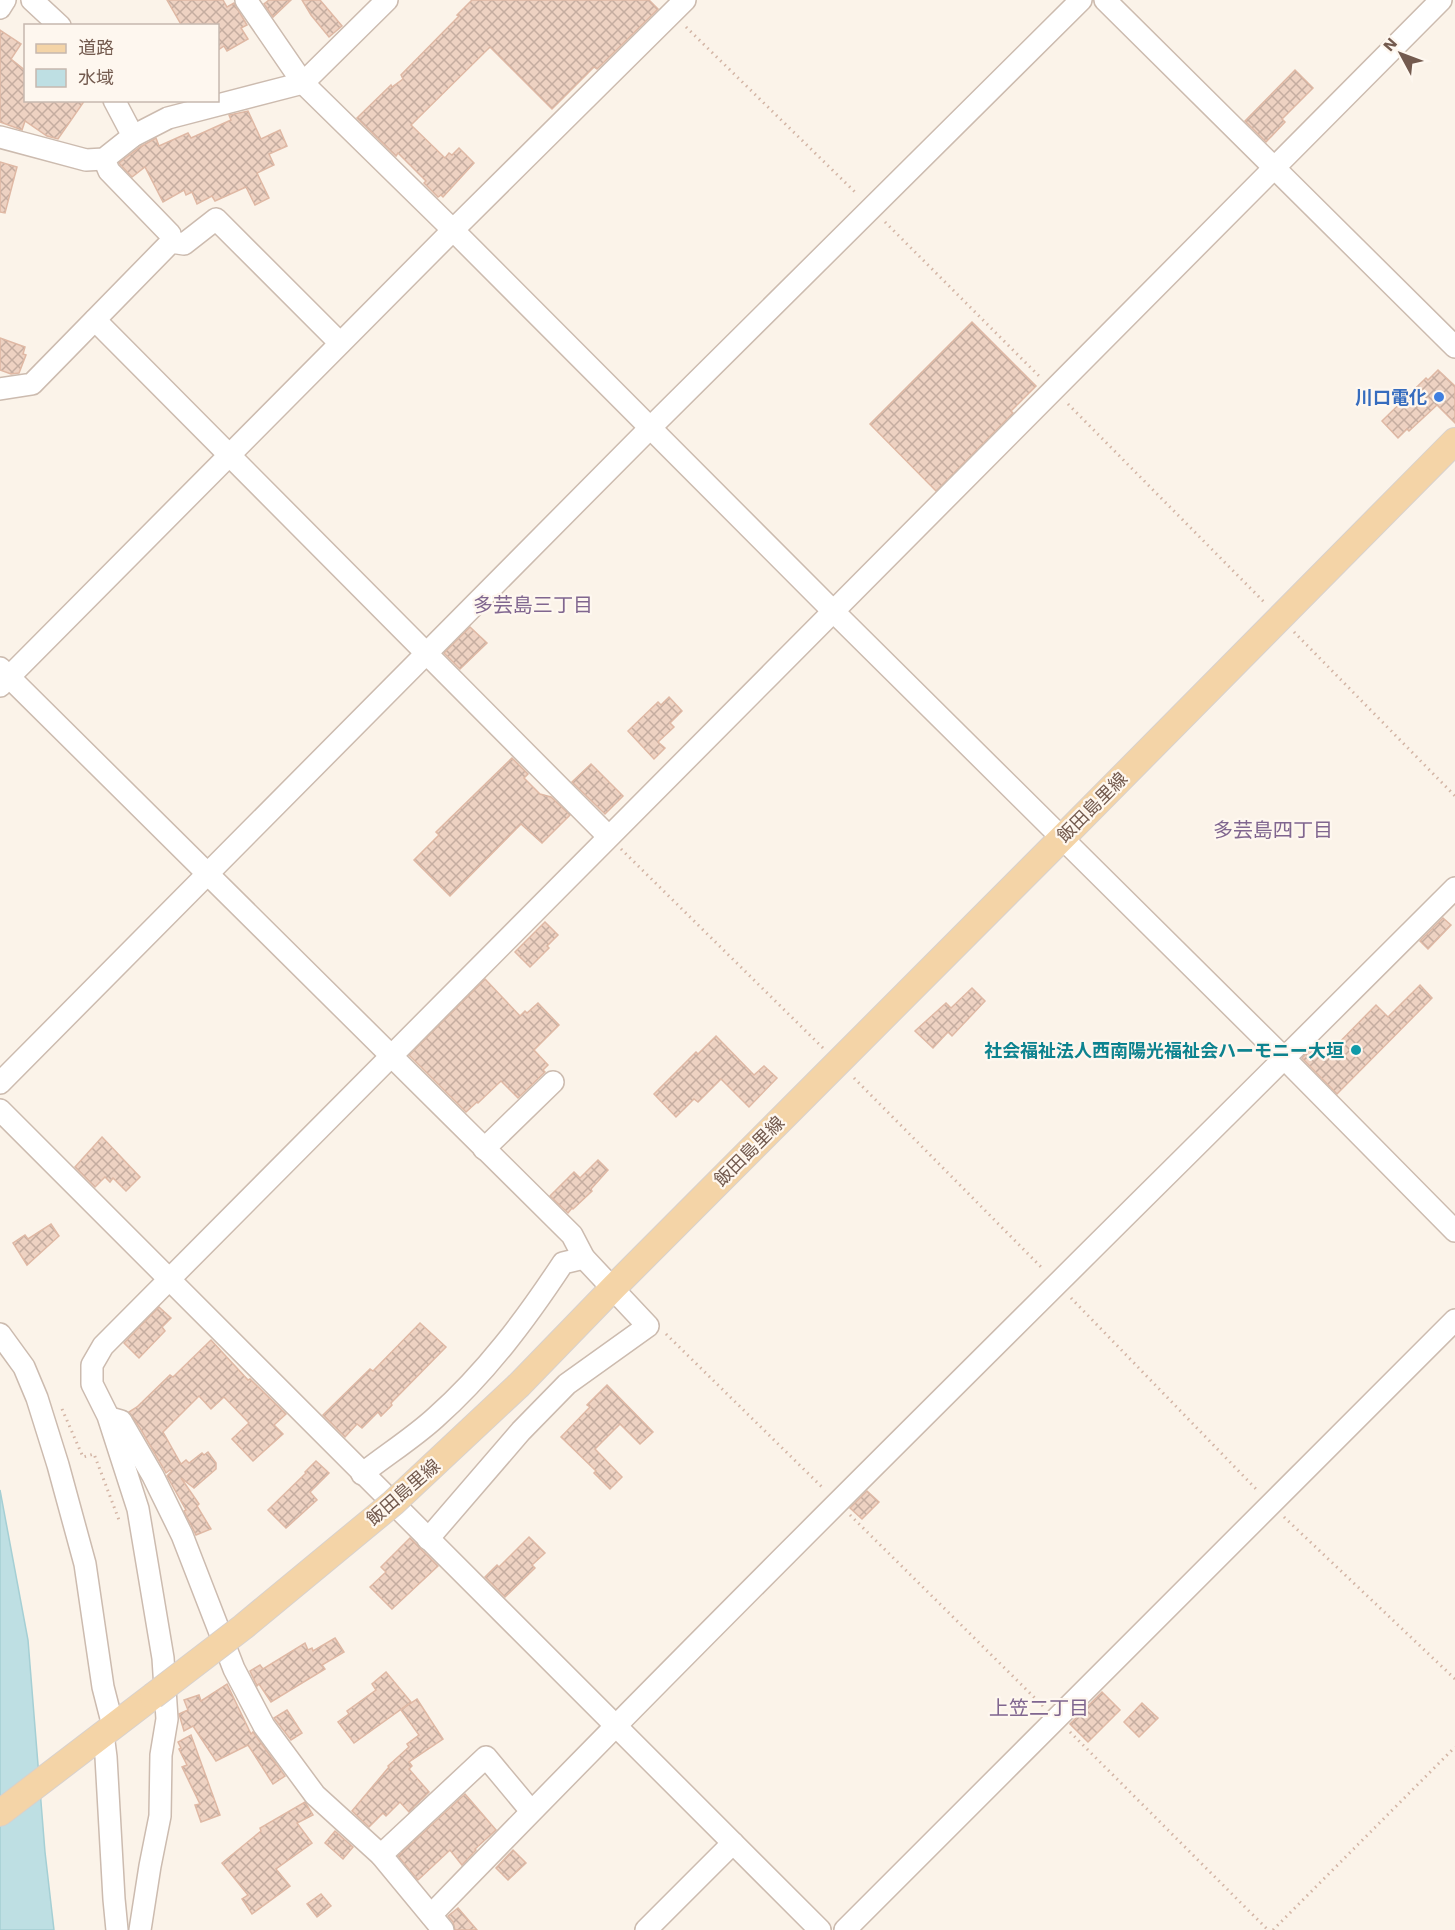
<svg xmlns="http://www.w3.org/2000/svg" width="1455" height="1930" font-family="'Work Sans','Noto Sans JP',sans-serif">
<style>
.water{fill:#bedfe3;stroke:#a5cfd4;stroke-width:1.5}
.building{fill:url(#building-cross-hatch);stroke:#dfb8a4;stroke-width:1.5}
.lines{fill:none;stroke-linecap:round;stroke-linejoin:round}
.minor-casing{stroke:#ccbbaf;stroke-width:24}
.major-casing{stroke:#d8d1cd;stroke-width:28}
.path{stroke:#d3b5a5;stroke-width:3;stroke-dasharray:1.5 4.5;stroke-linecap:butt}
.minor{stroke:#fff;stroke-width:21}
.major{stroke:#f4d4a7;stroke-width:26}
.major-bridge-casing{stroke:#d8d1cd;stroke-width:28;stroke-linecap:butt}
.major-bridge{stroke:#f4d4a7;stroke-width:26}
.shop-dot{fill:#3f7fe0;stroke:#fef7ef;stroke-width:2}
.culture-dot{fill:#0f9aa8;stroke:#fef7ef;stroke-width:2}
.labels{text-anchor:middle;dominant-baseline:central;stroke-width:4.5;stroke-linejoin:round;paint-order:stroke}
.shop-label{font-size:18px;font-weight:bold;fill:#366cbe;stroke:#fef7ef;text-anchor:end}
.street-label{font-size:18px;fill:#735a4e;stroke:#fef7ef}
.culture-label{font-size:18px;font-weight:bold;fill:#0d838f;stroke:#fef7ef;text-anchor:end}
.neighbourhood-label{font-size:20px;fill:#80668f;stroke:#fef7ef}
</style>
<defs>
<pattern id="building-cross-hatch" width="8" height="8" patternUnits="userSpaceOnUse" patternTransform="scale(1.5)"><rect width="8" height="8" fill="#eed2c2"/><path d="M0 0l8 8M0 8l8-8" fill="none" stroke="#c5ada0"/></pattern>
</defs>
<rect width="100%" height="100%" fill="#fbf3e9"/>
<!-- water -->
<polygon class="water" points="0,1490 28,1640 45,1852 54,1930 0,1930"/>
<!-- building -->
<g class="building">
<polygon points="167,0 223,0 227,7 234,3 247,25 241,28 248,39 227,51 224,46 218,50 218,26 182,26"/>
<polygon points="269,0 291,0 273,17 264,4"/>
<polygon points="302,0 320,0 342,26 329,37 311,15"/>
<polygon points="472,0 649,0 658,9 597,69 594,67 552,109 490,47 411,125 445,158 449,153 452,155 459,148 474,163 443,197 441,195 438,197 424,183 426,181 398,153 396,156 357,118 391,85 392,87 403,79 401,75 459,16 457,15"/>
<polygon points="0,30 21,44 11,59 26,71 26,100 85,100 58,139 47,136 25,121 22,130 0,122"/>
<polygon points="1295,70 1313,88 1282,119 1285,122 1266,142 1245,121"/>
<polygon points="248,111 261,139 280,130 287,146 269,154 274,165 257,173 269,198 255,205 246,187 215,201 212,196 197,204 192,192 186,195 184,190 163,202 145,167 132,177 119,163 140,147 156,138 159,146 188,133 191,138 231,120 229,115"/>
<polygon points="0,162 17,167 5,213 0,212"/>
<polygon points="972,322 1036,386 1011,411 1013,413 936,491 870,424"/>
<polygon points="0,338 25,347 23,354 26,355 19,373 11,374 0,370"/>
<polygon points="1438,370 1455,386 1455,423 1437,405 1409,431 1407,429 1398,438 1382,421 1426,378 1428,380"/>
<polygon points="470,627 487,643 460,669 444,653"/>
<polygon points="669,697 682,711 670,723 674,727 658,742 665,748 654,759 628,731 658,702 661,705"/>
<polygon points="512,758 528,774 524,778 540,794 551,797 570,815 542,843 521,824 450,896 414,860 439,835 436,832"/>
<polygon points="591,764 623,796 605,814 572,782"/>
<polygon points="1443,918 1451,925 1428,949 1420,941"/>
<polygon points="545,922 558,935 547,946 549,948 530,967 515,952"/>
<polygon points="485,979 520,1016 525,1011 527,1013 538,1003 559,1025 534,1050 548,1065 543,1070 545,1072 518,1098 501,1081 478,1103 477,1102 466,1112 409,1055"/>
<polygon points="1420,985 1432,998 1337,1094 1302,1058 1314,1046 1325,1057 1376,1005 1388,1017"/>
<polygon points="972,988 985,1001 952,1036 948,1032 933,1048 915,1031 946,1003 951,1008"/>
<polygon points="716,1036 754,1075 764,1066 777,1078 749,1107 721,1079 698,1102 694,1099 676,1117 654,1094 696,1052 698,1054"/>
<polygon points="102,1137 140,1177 126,1191 113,1178 110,1182 105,1177 95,1187 75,1167"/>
<polygon points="598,1160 608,1170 591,1189 592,1191 573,1209 572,1208 568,1213 550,1196 574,1172 580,1178"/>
<polygon points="51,1224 59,1236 27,1265 13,1243 25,1235 28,1239"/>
<polygon points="159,1307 171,1318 162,1327 165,1331 139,1358 124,1343"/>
<polygon points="420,1323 446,1347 391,1403 392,1405 381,1416 378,1412 362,1428 357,1424 345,1437 323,1415 370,1369 373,1371"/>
<polygon points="211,1340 248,1380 250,1379 286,1414 274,1425 283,1434 253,1461 232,1439 249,1423 224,1397 211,1409 199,1396 163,1432 181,1464 186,1460 189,1463 202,1453 204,1455 208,1452 216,1463 216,1469 194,1488 181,1478 199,1504 197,1506 211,1529 196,1535 184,1511 186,1510 167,1476 172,1471 170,1470 166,1473 140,1428 129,1412 137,1407 170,1375 173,1377"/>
<polygon points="607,1385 653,1432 640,1444 620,1424 595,1449 622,1477 610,1489 594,1473 596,1471 561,1437 590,1407 587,1405"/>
<polygon points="316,1461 329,1473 310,1492 317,1500 286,1528 268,1510 306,1473 305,1472"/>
<polygon points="867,1491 879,1502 862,1519 850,1508"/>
<polygon points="529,1537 545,1553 532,1565 535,1568 505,1597 485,1577 497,1565 499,1567"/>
<polygon points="410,1538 438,1566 392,1609 370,1587 386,1572 381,1567"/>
<polygon points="335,1638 344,1652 322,1665 325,1669 271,1702 259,1684 257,1686 250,1671 260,1665 263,1669 305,1643 308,1650 312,1648 313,1651"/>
<polygon points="386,1672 411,1702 354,1743 338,1722 349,1714 347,1711 376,1690 372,1684"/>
<polygon points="227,1684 251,1734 253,1732 285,1776 273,1784 248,1745 216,1761 193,1726 184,1731 179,1714 188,1710 184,1700 199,1695 201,1701"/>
<polygon points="1102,1692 1120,1710 1088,1742 1070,1724"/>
<polygon points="417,1699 443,1739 409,1762 412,1766 409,1769 429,1792 409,1812 400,1802 386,1816 383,1813 369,1827 352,1811 389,1767 388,1766 409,1747 407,1744 419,1735 401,1710"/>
<polygon points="1142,1703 1158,1718 1139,1737 1124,1722"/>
<polygon points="287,1710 302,1733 291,1740 274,1718"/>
<polygon points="191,1735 220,1815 201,1822 195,1805 200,1804 182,1767 187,1765 179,1749 181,1748 178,1742"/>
<polygon points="465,1794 496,1830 475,1849 476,1850 462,1865 450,1850 418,1880 398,1856"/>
<polygon points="305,1802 313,1815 297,1823 312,1843 276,1869 290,1886 252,1914 242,1899 248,1895 222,1863 261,1831 260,1828"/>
<polygon points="335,1831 353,1847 343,1859 325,1843"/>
<polygon points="513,1850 526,1863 508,1880 496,1868"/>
<polygon points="321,1894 331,1906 317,1917 307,1904"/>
<polygon points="458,1908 477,1930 455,1930 453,1922 448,1916"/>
</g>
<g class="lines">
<defs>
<g id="minor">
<polyline points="32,0 60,26"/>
<polyline points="246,0 303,83 453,230 833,611 1284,1058 1455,1231"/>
<polyline points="1105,0 1455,347"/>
<polyline points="0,8 5,0"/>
<polyline points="114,100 133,136"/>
<polyline points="0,137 86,160 104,159 133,136 168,118 303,83 387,0"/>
<polyline points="104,159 109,171 170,234 171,242"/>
<polyline points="95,320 608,836"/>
<polyline points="0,389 32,384 171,242 184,244 216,219 340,343"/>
<polyline points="0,668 572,1235 584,1258 648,1326 567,1384 521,1431 428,1539"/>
<polyline points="0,686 453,230 685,0"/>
<polyline points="0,1083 650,428 1081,0"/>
<polyline points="0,1110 820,1930"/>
<polyline points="484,1149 553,1082"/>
<polyline points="0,1334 24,1367 37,1398 58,1465 85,1564 103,1687 113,1726"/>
<polyline points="114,1419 121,1421 153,1476 182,1535 234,1669 264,1726 315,1795 381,1855 443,1930"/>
<path d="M362,1474c24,-19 51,-36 73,-56 51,-45 91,-99 128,-155l21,-5"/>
<polyline points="103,1734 106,1757 114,1899 117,1930"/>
<polyline points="381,1855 486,1757 531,1811"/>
<path d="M431,1915c336,-347 682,-685 1024,-1027"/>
<path d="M140,1930l10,-64 10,-50 1,-61 6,-36 -4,-61 -25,-149 -30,-93 -16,-32v-19l11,-19c443,-451 895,-895 1338,-1346"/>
<polyline points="646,1930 733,1843"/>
<polyline points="845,1930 1455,1320"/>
</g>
<g id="major">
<polyline points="519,1385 614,1287 1062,838 1455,441"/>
<polyline points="0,1813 153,1696"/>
</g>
</defs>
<!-- minor casing -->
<use href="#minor" class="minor-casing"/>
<!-- major casing -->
<use href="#major" class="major-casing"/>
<!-- path -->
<g class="path">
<polyline points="686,27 857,194"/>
<polyline points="885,222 1042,379"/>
<polyline points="1068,404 1266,604"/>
<polyline points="1294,632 1455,796"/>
<polyline points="621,849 823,1048"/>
<polyline points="854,1078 1043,1269"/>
<polyline points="1071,1298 1258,1491"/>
<polyline points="666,1334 824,1489"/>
<polyline points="62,1409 83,1457 94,1454 119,1520"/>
<polyline points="850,1515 1044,1707"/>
<polyline points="1284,1517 1455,1679"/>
<polyline points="1070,1732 1268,1930"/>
<polyline points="1273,1930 1455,1747"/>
</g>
<!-- minor -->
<use href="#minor" class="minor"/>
<!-- major -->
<use href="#major" class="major"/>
<defs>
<polyline id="major-bridge" points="153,1696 243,1627 393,1503 519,1385"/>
</defs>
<!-- major-bridge casing -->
<use href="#major-bridge" class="major-bridge-casing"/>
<!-- major-bridge -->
<use href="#major-bridge" class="major-bridge"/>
</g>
<!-- markers -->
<circle class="shop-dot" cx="1439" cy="397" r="6"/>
<circle class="culture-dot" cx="1356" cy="1050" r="6"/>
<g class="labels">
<!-- shop labels -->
<g class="shop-label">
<text x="1427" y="397">川口電化</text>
</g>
<!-- street labels -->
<g class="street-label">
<text transform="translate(1092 807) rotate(-45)">飯田島里線</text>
<text transform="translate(749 1151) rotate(-45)">飯田島里線</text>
<text transform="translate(403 1492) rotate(-41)">飯田島里線</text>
</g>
<!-- culture labels -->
<g class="culture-label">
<text x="1344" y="1050">社会福祉法人西南陽光福祉会ハーモニー大垣</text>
</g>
<!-- neighbourhood labels -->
<g class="neighbourhood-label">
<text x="533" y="605">多芸島三丁目</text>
<text x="1273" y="830">多芸島四丁目</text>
<text x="1039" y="1708">上笠二丁目</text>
</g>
</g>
<!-- legend -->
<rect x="24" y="24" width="195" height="78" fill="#fef7ef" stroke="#c6b8af" stroke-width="1.5"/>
<rect x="36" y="44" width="30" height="9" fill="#f4d4a7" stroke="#c6b8af" stroke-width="1.5"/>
<text x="78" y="54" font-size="18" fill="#735a4e">道路</text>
<rect x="36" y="69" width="30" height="18" fill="#bedfe3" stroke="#c6b8af" stroke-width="1.5"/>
<text x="78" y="84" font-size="18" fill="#735a4e">水域</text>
<!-- north arrow -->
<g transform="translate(1401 54) rotate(311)" stroke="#fef7ef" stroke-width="4.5" paint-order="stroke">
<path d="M0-4.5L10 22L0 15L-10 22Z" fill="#735a4e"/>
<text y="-9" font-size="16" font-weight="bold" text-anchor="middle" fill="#735a4e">N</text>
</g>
</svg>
